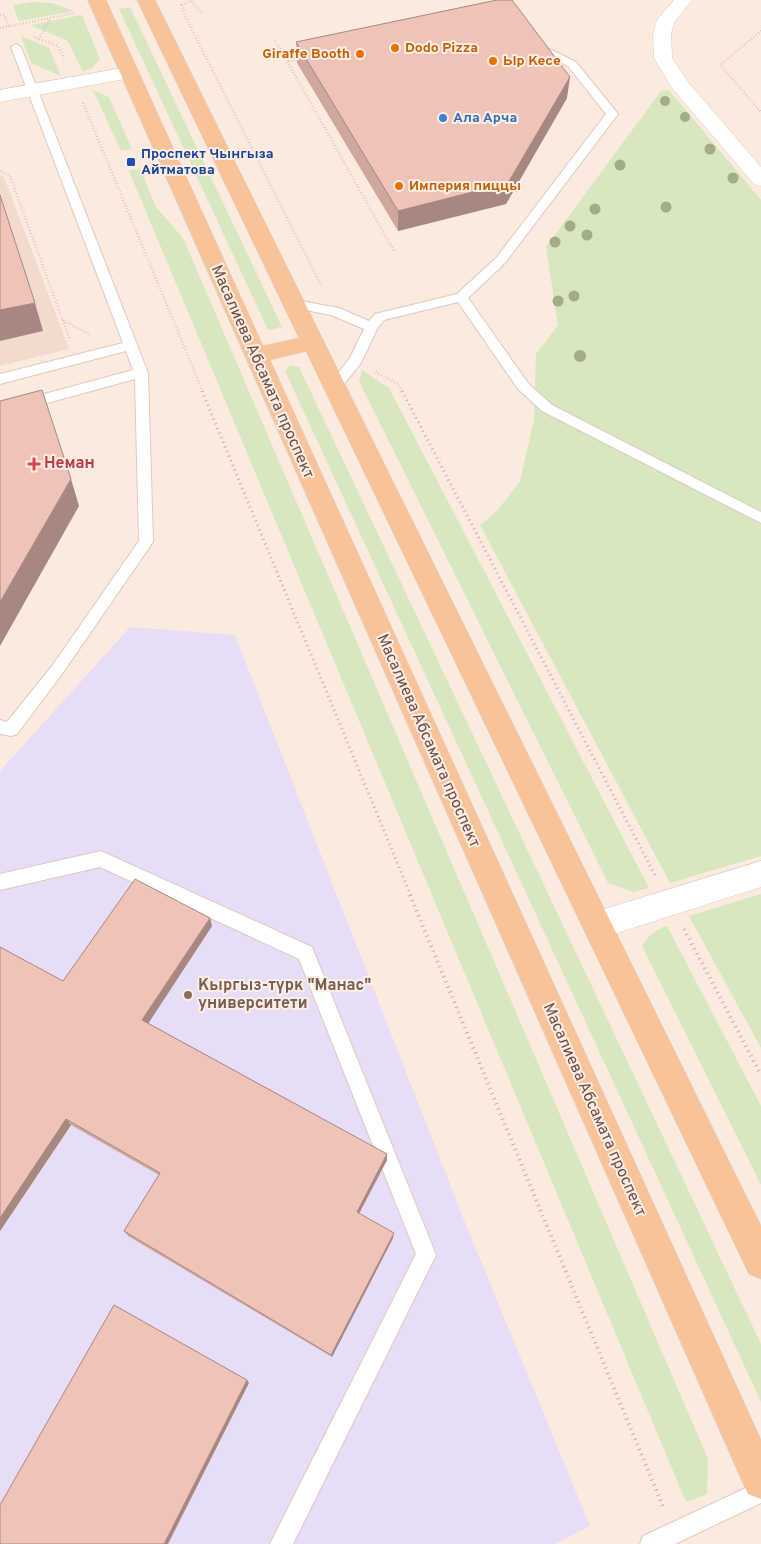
<svg xmlns="http://www.w3.org/2000/svg" width="761" height="1544" font-family="Overpass,sans-serif">
<style>
.residential{fill:#f2dbce}
.education{fill:#e8ddf7}
.green{fill:#d7e7bf}
.lines{fill:none;stroke-linecap:round;stroke-linejoin:round}
.lane-casing{stroke:#e0c8bf;stroke-width:2}
.street-casing{stroke:#e0c8bf;stroke-width:1}
.primary-casing{stroke:#d7cecc;stroke-width:1}
.path-far2{stroke:#d3a79c;stroke-width:2.5;stroke-dasharray:0.5 2.5;stroke-linecap:butt}
.path-far1{stroke:#d3a79c;stroke-width:3;stroke-dasharray:1 4;stroke-linecap:butt}
.path{stroke:#d3a79c;stroke-width:4;stroke-dasharray:1 4.5;stroke-linecap:butt}
.lane{fill:#fff;fill-rule:evenodd}
.street{fill:#fff;fill-rule:evenodd}
.primary{fill:#f8c399;fill-rule:evenodd}
.tree{fill:#a3ab88}
.wall{fill:#cea89e}
.shaded-wall{fill:#a78881}
.building{fill:#efc3b8;stroke:#a78881}
.food-dot{fill:#e8710a;stroke:#feefe5;stroke-width:2}
.shop-dot{fill:#3f7fe0;stroke:#feefe5;stroke-width:2}
.transit-dot{fill:#1a4fb4;stroke:#feefe5;stroke-width:2}
.health-dot{fill:#e0444e;stroke:#feefe5;stroke-width:2}
.education-dot{fill:#8d6e63;stroke:#feefe5;stroke-width:2}
.labels{text-anchor:middle;dominant-baseline:central;stroke-width:4;stroke-linejoin:round;paint-order:stroke}
.far-food-label{font-size:14px;font-weight:bold;fill:#c56008;stroke:#feefe5;text-anchor:start}
.far-shop-label{font-size:14px;font-weight:bold;fill:#366cbe;stroke:#feefe5;text-anchor:start}
.far-transit-label{font-size:14px;font-weight:bold;fill:#164399;stroke:#feefe5;text-anchor:start}
.street-label{font-size:16px;fill:#704f48;stroke:#feefe5}
.health-label{font-size:16px;font-weight:bold;fill:#be3a42;stroke:#feefe5;text-anchor:start}
.education-label{font-size:16px;font-weight:bold;fill:#785e54;stroke:#feefe5;text-anchor:start}
</style>
<rect width="100%" height="100%" fill="#fbebdf"/>
<!-- residential -->
<polygon class="residential" points="0,175 4,177 69,349 0,366"/>
<!-- education -->
<polygon class="education" points="130,627 235,635 464,1220 590,1526 555,1544 0,1544 0,771"/>
<!-- green -->
<g class="green">
<polygon points="33,2 52,3 74,11 19,21 13,5"/>
<polygon points="130,7 282,327 268,330 119,9"/>
<polygon points="82,15 100,59 92,68 83,72 68,41 30,25"/>
<polygon points="21,36 49,48 61,76 31,63"/>
<polygon points="93,90 109,97 132,149 121,151"/>
<polygon points="669,90 761,200 761,856 670,883 480,525 496,512 520,481 534,420 536,354 558,325 546,247 661,91"/>
<polygon points="140,168 156,207 183,238 708,1459 707,1494 686,1502 129,171"/>
<polygon points="290,366 299,367 761,1344 761,1402 285,371"/>
<polygon points="362,370 389,388 649,888 633,892 608,883 359,381"/>
<polygon points="761,894 761,1048 689,916"/>
<path d="M667,926l94,180v79l-119,-239c7,-11 13,-16 25,-20z"/>
</g>
<g class="lines">
<defs>
<g id="lane">
<polygon points="533,41 576,62 618,114 505,263 468,298 528,383 552,405 761,512 761,523 542,411 518,389 458,302 384,320 377,329 361,363 340,389 330,389 328,386 350,358 364,329 331,315 295,308 289,304 295,300 339,308 369,321 375,314 457,294 497,257 606,114 568,66 529,46 528,44 529,42"/>
<polygon points="16,44 21,47 148,373 153,542 62,674 17,734 11,736 0,734 0,720 7,722 52,666 139,541 135,379 0,416 0,406 133,370 126,351 0,384 0,374 123,343 11,47"/>
<polygon points="101,851 312,947 436,1255 293,1544 270,1544 416,1254 299,959 100,867 0,890 0,874"/>
<polygon points="761,1481 761,1503 675,1544 640,1544 643,1536"/>
</g>
<g id="street">
<polygon points="674,0 692,0 675,21 671,33 672,58 687,81 761,167 761,186 754,184 672,88 654,58 653,33 657,20"/>
<polygon points="128,67 135,69 137,73 135,77 0,102 0,90"/>
<polygon points="761,861 761,887 598,939 588,935 583,925 588,915 598,911"/>
</g>
<polygon id="primary" points="88,0 106,0 263,346 299,338 137,0 155,0 761,1226 761,1279 749,1274 306,351 270,360 761,1440 761,1499 748,1494"/>
</defs>
<!-- lane casing -->
<use href="#lane" class="lane-casing"/>
<!-- street casing -->
<use href="#street" class="street-casing"/>
<!-- primary casing -->
<use href="#primary" class="primary-casing"/>
<!-- path-far2 -->
<g class="path-far2">
<polyline points="193,0 182,5 185,16 322,287"/>
<polyline points="191,1 202,13"/>
<polyline points="0,15 4,15 9,27"/>
<polyline points="0,28 75,13"/>
<polyline points="761,31 720,65 761,112"/>
<polyline points="34,37 58,46 65,60"/>
<polyline points="39,39 50,19"/>
<polyline points="275,41 287,61"/>
<polyline points="301,59 287,61 394,251"/>
<polyline points="83,103 203,392"/>
<polyline points="0,171 10,176 70,340"/>
<polyline points="62,320 89,334"/>
<polyline points="376,372 398,384 402,392"/>
</g>
<!-- path-far1 -->
<g class="path-far1">
<polyline points="202,391 411,896"/>
<polyline points="402,391 656,877"/>
</g>
<!-- path -->
<g class="path">
<polyline points="410,895 664,1509"/>
<polyline points="684,929 761,1075"/>
</g>
<!-- lane -->
<use href="#lane" class="lane"/>
<!-- street -->
<use href="#street" class="street"/>
<!-- primary -->
<use href="#primary" class="primary"/>
</g>
<!-- trees -->
<g class="tree">
<circle cx="665" cy="101" r="5"/>
<circle cx="685" cy="117" r="5"/>
<circle cx="710" cy="149" r="5.5"/>
<circle cx="620" cy="165" r="5.5"/>
<circle cx="733" cy="178" r="5.5"/>
<circle cx="666" cy="207" r="5.5"/>
<circle cx="595" cy="209" r="5.5"/>
<circle cx="570" cy="226" r="5.5"/>
<circle cx="587" cy="235" r="5.5"/>
<circle cx="555" cy="242" r="5.5"/>
<circle cx="574" cy="296" r="5.5"/>
<circle cx="558" cy="301" r="5.5"/>
<circle cx="580" cy="356" r="6"/>
</g>
<!-- wall -->
<g class="wall">
<polygon points="296,42 567,98 506,204 398,231 297,63"/>
<polygon points="212,926 148,1023 387,1154 387,1160 359,1214 393,1238 332,1357 128,1236 124,1231 159,1175 71,1125 0,1231 63,981"/>
</g>
<!-- shaded-wall -->
<g class="shaded-wall">
<polygon points="570,77 567,98 506,204 398,231 398,211"/>
<polygon points="35,303 43,331 0,341 0,310"/>
<polygon points="71,479 79,506 0,646 0,602"/>
<polygon points="210,918 212,926 146,1027 142,1020"/>
<polygon points="66,1119 71,1125 0,1231 0,1218"/>
<polygon points="387,1154 387,1160 357,1217 357,1212"/>
<polygon points="394,1233 393,1238 332,1357 331,1355"/>
<polygon points="247,1380 249,1383 168,1544 164,1544"/>
</g>
<!-- building -->
<g class="building">
<polygon points="497,0 512,0 570,77 508,183 398,211 296,42"/>
<polygon points="0,195 35,303 0,310"/>
<polygon points="42,390 71,479 0,602 0,401"/>
<polygon points="135,879 210,918 142,1020 387,1154 357,1212 394,1233 331,1355 124,1231 160,1173 66,1119 0,1218 0,947 63,981"/>
<polygon points="114,1305 247,1380 164,1544 0,1544 0,1505"/>
</g>
<!-- markers -->
<g class="food-dot">
<circle cx="395" cy="48" r="5"/>
<circle cx="360" cy="54" r="5"/>
<circle cx="493" cy="61" r="5"/>
<circle cx="399" cy="186" r="5"/>
</g>
<circle class="shop-dot" cx="443" cy="118" r="5"/>
<rect class="transit-dot" x="126" y="157" width="10" height="10" rx="2.5"/>
<path class="health-dot" d="M31.5 456.5h5v5h5v5h-5v5h-5v-5h-5v-5h5z"/>
<circle class="education-dot" cx="188" cy="995" r="5"/>
<g class="labels">
<!-- far-food labels -->
<g class="far-food-label">
<text x="405" y="48">Dodo Pizza</text>
<text x="350" y="54" text-anchor="end">Giraffe Booth</text>
<text x="503" y="61">Ыр Кесе</text>
<text x="409" y="186">Империя пиццы</text>
</g>
<!-- far-shop labels -->
<g class="far-shop-label">
<text x="453" y="118">Ала Арча</text>
</g>
<!-- far-transit labels -->
<g class="far-transit-label">
<text x="141" y="154">Проспект Чынгыза<tspan x="141" dy="16">Айтматова</tspan></text>
</g>
<!-- street labels -->
<g class="street-label">
<text transform="translate(262 372) rotate(66)">Масалиева Абсамата проспект</text>
<text transform="translate(428 741) rotate(66)">Масалиева Абсамата проспект</text>
<text transform="translate(594 1110) rotate(66)">Масалиева Абсамата проспект</text>
</g>
<!-- health labels -->
<g class="health-label">
<text x="44" y="464">Неман</text>
</g>
<!-- education labels -->
<g class="education-label">
<text x="198" y="986">Кыргыз-түрк "Манас"<tspan x="198" dy="18">университети</tspan></text>
</g>
</g>
</svg>
